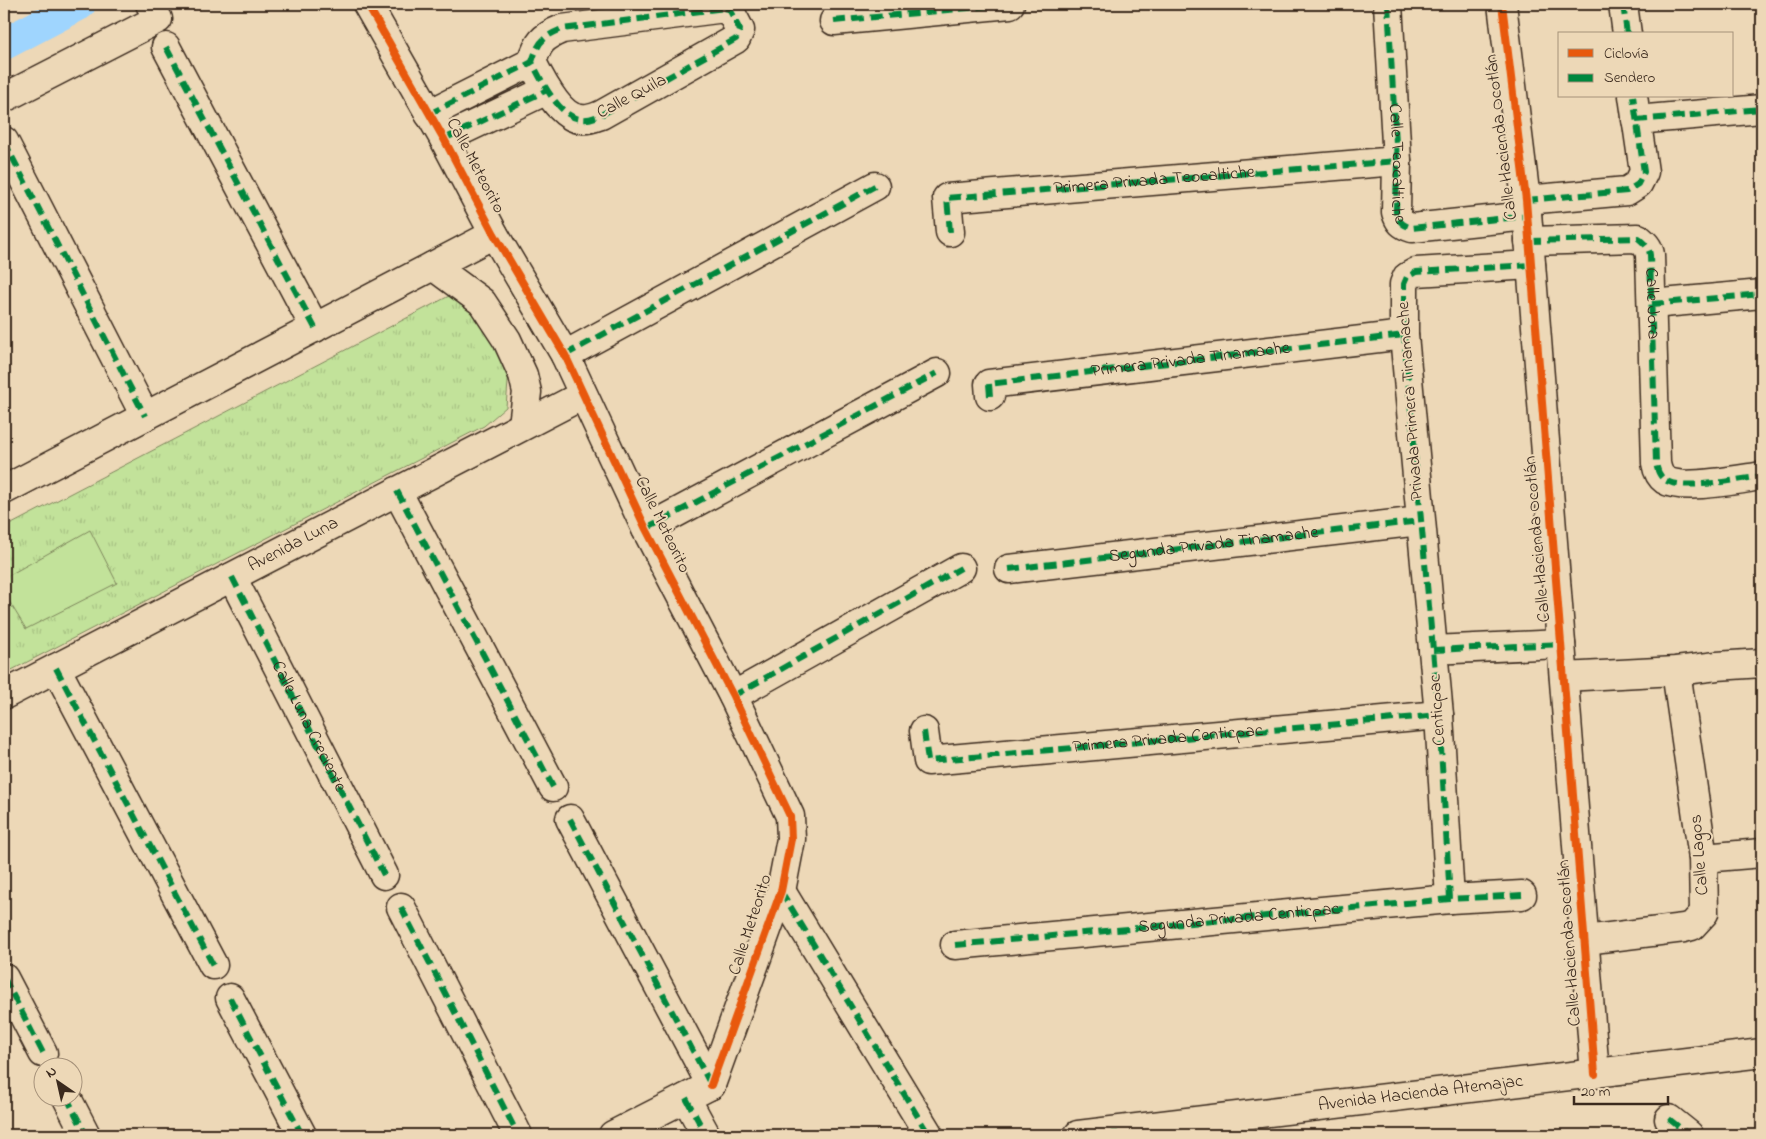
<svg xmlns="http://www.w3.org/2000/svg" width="1766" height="1139" font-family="'Indie Flower',sans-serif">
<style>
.park{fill:url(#park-tufts);stroke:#7e865c}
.garden{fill:#c2e29a;stroke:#7e865c}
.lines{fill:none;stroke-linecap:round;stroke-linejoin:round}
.canal{stroke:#9fd5fe;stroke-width:32}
.minor-casing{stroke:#3b2a1e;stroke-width:31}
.tertiary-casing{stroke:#3b2a1e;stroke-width:31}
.minor{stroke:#edd8b7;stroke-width:28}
.tertiary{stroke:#edd8b7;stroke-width:28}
.quiet{stroke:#00873e;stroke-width:6;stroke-dasharray:12 6;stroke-linecap:butt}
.cycleway-casing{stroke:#edd8b7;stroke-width:11}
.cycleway{stroke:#e8590c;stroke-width:8}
.labels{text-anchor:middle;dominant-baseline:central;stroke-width:4;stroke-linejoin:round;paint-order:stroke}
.street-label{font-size:18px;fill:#3b2a1e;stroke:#edd8b7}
</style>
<defs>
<pattern id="park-tufts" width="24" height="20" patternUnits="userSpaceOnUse" patternTransform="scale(1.25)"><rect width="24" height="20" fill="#c2e29a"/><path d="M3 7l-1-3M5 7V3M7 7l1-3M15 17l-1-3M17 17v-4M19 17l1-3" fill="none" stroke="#a8c284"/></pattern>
</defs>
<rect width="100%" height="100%" fill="#edd8b7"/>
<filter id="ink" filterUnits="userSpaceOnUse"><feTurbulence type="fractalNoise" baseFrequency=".02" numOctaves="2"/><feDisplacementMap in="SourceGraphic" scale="10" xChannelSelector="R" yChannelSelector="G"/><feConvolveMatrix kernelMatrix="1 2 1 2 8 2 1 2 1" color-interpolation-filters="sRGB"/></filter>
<g filter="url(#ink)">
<!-- park -->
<polygon class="park" points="449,296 476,313 509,369 506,407 484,426 4,674 4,528"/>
<!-- garden -->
<polygon class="garden" points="90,530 117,583 26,629 4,593 4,578"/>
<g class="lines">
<!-- canal -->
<polyline class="canal" points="4,44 80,4"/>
<defs>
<g id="minor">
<polyline points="367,4 444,139 494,234 565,355 646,529 733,696 790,816 791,839 781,891 711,1085"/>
<path d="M1388,4l9,157 -1,51c3,10 6,13 16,16l115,-12"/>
<polyline points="1502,4 1526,200 1595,1074"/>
<polyline points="1623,4 1627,34"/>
<path d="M725,8l4,1 11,21 -4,9 -135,76c-6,2 -12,5 -19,4 -22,0 -41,-39 -50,-57 6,-19 10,-25 30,-33z"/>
<polyline points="834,21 1010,4"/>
<polyline points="166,47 315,328"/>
<polyline points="4,98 158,19 150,4"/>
<polyline points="429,114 532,62"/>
<polyline points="1636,120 1762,109"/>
<polyline points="444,139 547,90"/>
<polyline points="4,141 145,416"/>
<polyline points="1526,200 1627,191 1638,184 1644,172 1633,96"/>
<path id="s1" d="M950,232l-3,-34 450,-37"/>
<path id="s2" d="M1529,241l109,-3c6,5 11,9 12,17l6,208c1,6 3,13 9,17 17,11 75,-1 97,-4"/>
<polyline points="1652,304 1762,294"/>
<polyline points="565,355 875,186"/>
<polyline points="990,396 989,384 1404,335"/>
<polyline points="397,491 553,787"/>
<polyline points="646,529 937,373"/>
<path id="s3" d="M1009,569l411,-48"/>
<polyline points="232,577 384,875"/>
<polyline points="1433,650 1561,644"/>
<polyline points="56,668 213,965"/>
<polyline points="1564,677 1676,671 1717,666 1762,663"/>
<polyline points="733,696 961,568"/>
<polyline points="924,731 928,761 1439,715"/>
<polyline points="570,819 711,1085"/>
<polyline points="1703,858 1762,853"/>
<polyline points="781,891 929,1135"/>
<polyline points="1450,899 1439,715 1404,335 1404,284 1407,277 1416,272 1531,265"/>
<polyline points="401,907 518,1135"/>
<polyline points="1585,940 1684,928 1692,926 1704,913 1703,858 1676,671"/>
<polyline points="955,945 1450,899 1522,895"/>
<polyline points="4,978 43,1053"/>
<polyline points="230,998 302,1135"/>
<polyline points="66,1096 86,1135"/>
<polyline points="686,1098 706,1135"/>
<polyline points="1669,1119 1689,1135"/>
<polyline points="613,1135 711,1085"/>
<path id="s4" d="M1078,1135l684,-82"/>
</g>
<g id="tertiary">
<polyline points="433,266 482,302 507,340 523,375 527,392 523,425"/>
<polyline points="4,490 494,234"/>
<path id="s5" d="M4,695l579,-300"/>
</g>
</defs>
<!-- minor casing -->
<use href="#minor" class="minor-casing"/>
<!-- tertiary casing -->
<use href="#tertiary" class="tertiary-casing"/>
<!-- minor -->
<use href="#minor" class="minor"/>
<!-- tertiary -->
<use href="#tertiary" class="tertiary"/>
<!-- quiet -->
<g class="quiet">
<path id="s6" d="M1388,4l9,157 -1,51c3,10 6,13 16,16l115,-12"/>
<polyline points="1623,4 1627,34"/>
<path d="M725,8l4,1 11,21 -4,9 -135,76c-6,2 -12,5 -19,4 -22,0 -41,-39 -50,-57 6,-19 10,-25 30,-33z"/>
<polyline points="834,21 1010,4"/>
<polyline points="166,47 315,328"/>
<polyline points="429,114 532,62"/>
<polyline points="1636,120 1762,109"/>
<polyline points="444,139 547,90"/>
<polyline points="4,141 145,416"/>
<polyline points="1526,200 1627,191 1638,184 1644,172 1633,96"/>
<polyline points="950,232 947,198 1397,161"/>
<path d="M1529,241l109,-3c6,5 11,9 12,17l6,208c1,6 3,13 9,17 17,11 75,-1 97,-4"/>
<polyline points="1652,304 1762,294"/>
<polyline points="565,355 875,186"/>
<path id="s7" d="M990,396l-1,-12 415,-49"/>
<polyline points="397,491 553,787"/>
<polyline points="646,529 937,373"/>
<polyline points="1009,569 1420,521"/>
<path id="s8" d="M232,577l152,298"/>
<polyline points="1433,650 1561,644"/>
<polyline points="56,668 213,965"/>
<polyline points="733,696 961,568"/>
<path id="s9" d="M924,731l4,30 511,-46"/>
<polyline points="570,819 711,1085"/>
<polyline points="781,891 929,1135"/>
<polyline points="1450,899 1439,715 1404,335 1404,284 1407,277 1416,272 1531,265"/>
<polyline points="401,907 518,1135"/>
<path id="s10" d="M955,945l495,-46 72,-4"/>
<polyline points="4,978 43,1053"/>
<polyline points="230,998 302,1135"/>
<polyline points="66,1096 86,1135"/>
<polyline points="686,1098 706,1135"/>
<polyline points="1669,1119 1689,1135"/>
<polyline points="1115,1131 1115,1135"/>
</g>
<defs>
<g id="cycleway">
<polyline points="367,4 444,139 494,234 565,355 646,529 733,696 790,816 791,839 781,891 711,1085"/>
<polyline points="1502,4 1526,200 1595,1074"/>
</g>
</defs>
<!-- cycleway casing -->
<use href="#cycleway" class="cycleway-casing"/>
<!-- cycleway -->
<use href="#cycleway" class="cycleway"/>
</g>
</g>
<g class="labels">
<!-- street labels -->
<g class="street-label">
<text transform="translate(632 97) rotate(-28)">Calle Quila</text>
<text transform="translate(1502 137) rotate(-97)">Calle Hacienda Ocotlán</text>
<text stroke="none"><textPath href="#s6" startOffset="160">Calle Teocaltiche</textPath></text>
<text transform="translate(475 166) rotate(62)">Calle Meteorito</text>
<text stroke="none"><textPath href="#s1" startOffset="242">Primera Privada Teocaltiche</textPath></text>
<text stroke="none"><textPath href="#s2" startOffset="179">Calle Jora</textPath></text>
<text stroke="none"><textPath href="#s7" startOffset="215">Primera Privada Tinamache</textPath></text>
<text transform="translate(1411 401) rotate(-94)">Privada Primera Tinamache</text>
<text transform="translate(662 525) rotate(64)">Calle Meteorito</text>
<text transform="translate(1538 539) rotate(-95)">Calle Hacienda Ocotlán</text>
<text stroke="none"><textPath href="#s5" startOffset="326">Avenida Luna</textPath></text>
<text stroke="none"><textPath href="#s3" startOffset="206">Segunda Privada Tinamache</textPath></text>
<text transform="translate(1438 710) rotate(-94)">Centicpac</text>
<text stroke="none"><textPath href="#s8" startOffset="168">Calle Luna Creciente</textPath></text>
<text stroke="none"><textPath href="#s9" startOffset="271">Primera Privada Centicpac</textPath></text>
<text transform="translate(1700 855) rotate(-95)">Calle Lagos</text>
<text stroke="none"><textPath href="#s10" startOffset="285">Segunda Privada Centicpac</textPath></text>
<text transform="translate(751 925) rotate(-72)">Calle Meteorito</text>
<text transform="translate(1570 943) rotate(-94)">Calle Hacienda Ocotlán</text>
<text stroke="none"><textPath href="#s4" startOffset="345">Avenida Hacienda Atemajac</textPath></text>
</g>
</g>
<!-- margin -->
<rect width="1766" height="1139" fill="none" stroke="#edd8b7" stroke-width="20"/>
<rect x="10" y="10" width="1746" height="1119" fill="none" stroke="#3b2a1e" stroke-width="2" filter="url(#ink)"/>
<!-- legend -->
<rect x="1558" y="32" width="175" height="65" fill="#edd8b7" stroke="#a6927a"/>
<rect x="1568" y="49" width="25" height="8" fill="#e8590c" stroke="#a6927a"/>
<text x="1604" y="58" font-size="15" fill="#3b2a1e">Ciclovía</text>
<rect x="1568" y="74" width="25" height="8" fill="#00873e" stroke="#a6927a"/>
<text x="1604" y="82" font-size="15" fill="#3b2a1e">Sendero</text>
<!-- north arrow -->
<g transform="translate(58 1082) rotate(326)"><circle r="24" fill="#edd8b7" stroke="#a6927a"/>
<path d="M0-4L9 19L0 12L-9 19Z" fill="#3b2a1e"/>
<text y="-8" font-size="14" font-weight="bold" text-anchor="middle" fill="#3b2a1e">N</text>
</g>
<!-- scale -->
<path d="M1574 1096v8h94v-8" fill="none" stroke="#3b2a1e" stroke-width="2.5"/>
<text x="1581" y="1096" font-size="15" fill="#3b2a1e" stroke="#edd8b7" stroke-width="4" paint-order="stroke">20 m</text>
</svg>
